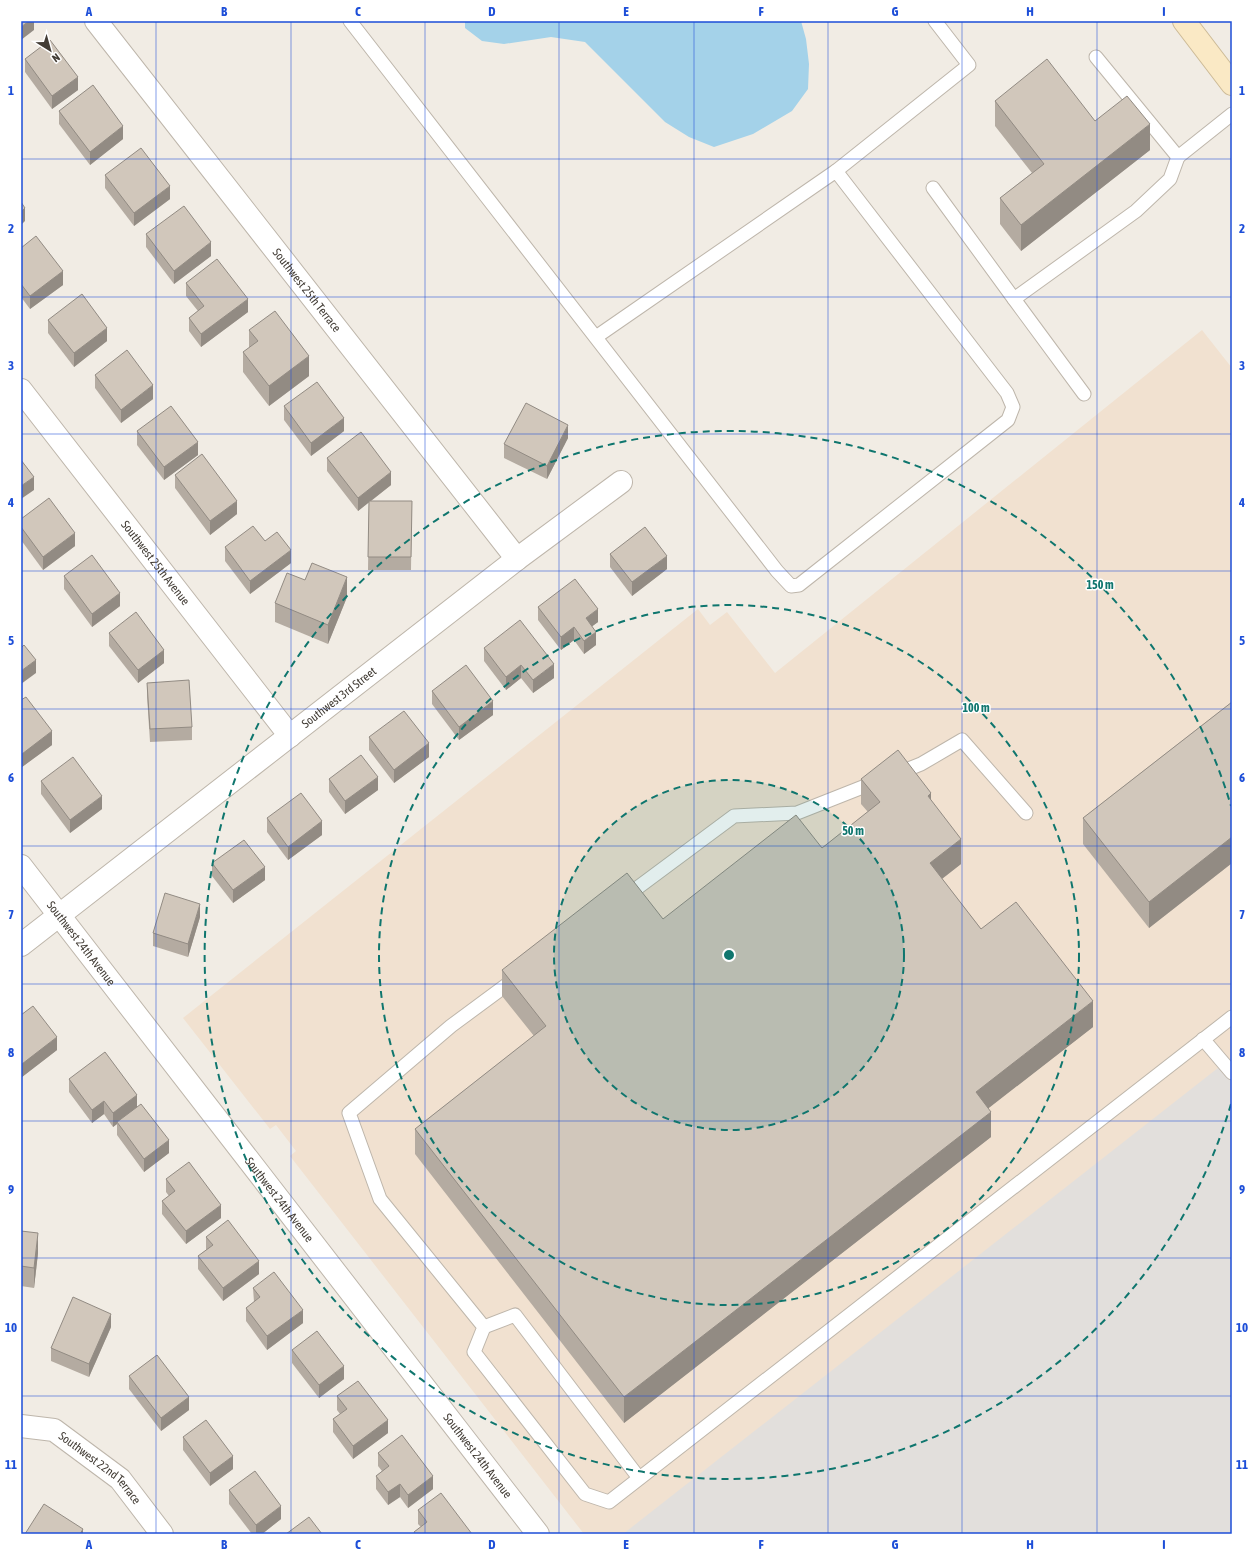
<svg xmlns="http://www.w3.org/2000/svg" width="1253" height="1555" font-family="'Asap Condensed',sans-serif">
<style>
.commercial{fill:#f1e1d0}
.parking{fill:#e2dfdc}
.water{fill:#a4d2e9}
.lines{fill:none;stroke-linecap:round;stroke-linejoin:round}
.lane-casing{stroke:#beb6ab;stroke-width:15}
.street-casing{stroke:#beb6ab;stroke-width:24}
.secondary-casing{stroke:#cdbb97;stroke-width:24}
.lane{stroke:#fff;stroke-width:13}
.street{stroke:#fff;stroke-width:22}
.secondary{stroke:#fae9c5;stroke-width:22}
.wall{fill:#b4aba1}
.shaded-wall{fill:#928b83}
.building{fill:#d1c7bb;stroke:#928b83}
.grid{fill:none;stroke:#1d4ed8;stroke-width:1;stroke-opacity:0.55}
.ring{fill:none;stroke:#0f766e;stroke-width:2;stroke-dasharray:7 5}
.labels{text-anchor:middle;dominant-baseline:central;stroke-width:3;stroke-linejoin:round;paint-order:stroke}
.street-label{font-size:12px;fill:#423c35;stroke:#fff}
.centre{fill:#0f766e;stroke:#fff;stroke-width:2}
.ring-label{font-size:12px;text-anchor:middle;font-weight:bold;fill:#0f766e;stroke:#fff;stroke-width:3;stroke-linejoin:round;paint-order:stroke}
.neatline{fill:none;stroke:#1d4ed8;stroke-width:1.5}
.grid-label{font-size:13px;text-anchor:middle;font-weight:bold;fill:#1d4ed8}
</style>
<rect width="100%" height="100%" fill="#f1ece4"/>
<!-- commercial -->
<polygon class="commercial" points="1202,330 1232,368 1232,1534 584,1534 290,1156 296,1151 276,1125 270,1129 183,1018 698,609 710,625 727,612 775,673"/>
<!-- parking -->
<polygon class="parking" points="1232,1057 1232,1534 623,1534"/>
<!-- water -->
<polygon class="water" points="465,21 801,21 806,39 809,64 808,89 792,111 753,134 714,147 689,137 665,122 585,42 551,37 504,44 482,41 465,28"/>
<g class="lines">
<defs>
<g id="lane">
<polyline points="350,21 777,571 791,586 799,585 1008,420 1013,407 1007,393 836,171 596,337"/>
<polyline points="1096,57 1178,157 1232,114"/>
<polyline points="836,171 969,65 935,21"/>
<polyline points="933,188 1014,299"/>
<polyline points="1084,394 1014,299 1136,211 1170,179 1178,157"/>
<polyline points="896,774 921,764 962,740 1026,813"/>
<polyline points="625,897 734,816 797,813 878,781"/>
<polyline points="516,978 451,1026 349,1113 380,1199 484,1327 474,1352 585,1494 609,1502 1232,1017"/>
<polyline points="1203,1039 1232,1073"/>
<polyline points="484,1327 515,1315 639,1478"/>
</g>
<g id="street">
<path id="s1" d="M96,21l421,538"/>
<path id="s2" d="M21,390l269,346"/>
<path id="s3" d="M21,866l517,668"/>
<path id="s4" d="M21,945l496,-386 104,-77"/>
<path id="s5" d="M21,1426l33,4 66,49 42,55"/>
</g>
<polyline id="secondary" points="1184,21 1232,84"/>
</defs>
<!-- lane casing -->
<use href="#lane" class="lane-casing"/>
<!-- street casing -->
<use href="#street" class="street-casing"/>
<!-- secondary casing -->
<use href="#secondary" class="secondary-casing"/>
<!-- lane -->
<use href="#lane" class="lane"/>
<!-- street -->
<use href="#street" class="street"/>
<!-- secondary -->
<use href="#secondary" class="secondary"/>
</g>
<!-- wall -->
<g class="wall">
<polygon points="25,59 78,90 52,109 25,72"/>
<polygon points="995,101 1095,121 1150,150 1021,251 1000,224 1000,198 1032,173 995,126"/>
<polygon points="59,111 123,139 90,165 59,124"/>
<polygon points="105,175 170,199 134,226 105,188"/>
<polygon points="146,234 211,256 174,284 146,247"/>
<polygon points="21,248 63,285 30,309 21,297"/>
<polygon points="186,283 248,312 201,347 189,331 189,318 198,311 186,296"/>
<polygon points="48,320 107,341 74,367 48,333"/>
<polygon points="249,330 309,376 269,406 243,372 243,352 249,348"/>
<polygon points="95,375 153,399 121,423 95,388"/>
<polygon points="284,406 344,431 311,456 284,420"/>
<polygon points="137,431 198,455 164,480 137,445"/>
<polygon points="568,438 547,479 504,458 504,444"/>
<polygon points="327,458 391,485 371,501 412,501 411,570 368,570 369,502 358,511 327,471"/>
<polygon points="175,475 237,514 210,535 175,488"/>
<polygon points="21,519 75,546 43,570 21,540"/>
<polygon points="265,541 291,563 250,594 225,561 225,547"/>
<polygon points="610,554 667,569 632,596 610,567"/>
<polygon points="64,576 120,606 92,627 64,589"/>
<polygon points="347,597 328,644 275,622 275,603"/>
<polygon points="538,607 598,622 592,626 596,645 584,654 574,640 561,650 538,620"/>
<polygon points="109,633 164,663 138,683 109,646"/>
<polygon points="484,648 554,678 533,693 521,678 506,690 484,661"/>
<polygon points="147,683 192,727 192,740 150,742 147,696"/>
<polygon points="432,691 493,715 459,740 432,704"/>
<polygon points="21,700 52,745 22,767 21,766"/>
<polygon points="1232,702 1232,863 1149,928 1083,844 1083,818"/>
<polygon points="369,737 429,757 394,783 369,750"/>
<polygon points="329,779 378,790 345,814 329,792"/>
<polygon points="861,779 931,800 961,864 942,879 981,929 1093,1027 988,1108 991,1137 624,1423 415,1154 415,1129 534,1036 502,996 502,970 663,919 822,848 868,812 861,804"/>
<polygon points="41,781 102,809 70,833 41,794"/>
<polygon points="267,818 322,835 288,860 267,832"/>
<polygon points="212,863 265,880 233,903 212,876"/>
<polygon points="200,917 188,957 153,946 153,933"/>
<polygon points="21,1015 57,1050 22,1077 21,1076"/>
<polygon points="69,1079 137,1107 169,1153 144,1172 117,1135 117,1124 113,1127 104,1114 92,1123 69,1092"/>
<polygon points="166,1179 221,1218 186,1244 162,1214 162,1201 169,1196 166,1192"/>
<polygon points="21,1231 38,1253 34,1288 21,1286"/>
<polygon points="206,1237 259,1274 223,1301 198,1269 198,1256 206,1250"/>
<polygon points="253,1288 303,1323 267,1350 246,1321 246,1308 254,1302"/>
<polygon points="111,1327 89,1377 51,1361 51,1348"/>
<polygon points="292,1350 344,1379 319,1398 292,1363"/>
<polygon points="129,1376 189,1410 161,1431 129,1389"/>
<polygon points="337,1396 388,1433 353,1459 333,1432 333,1419 340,1414 337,1410"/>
<polygon points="183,1437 233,1469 210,1486 183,1450"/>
<polygon points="378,1453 433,1489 408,1508 400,1497 388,1505 376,1489 376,1476 382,1471 378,1466"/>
<polygon points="229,1490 281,1519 262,1534 252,1534 229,1504"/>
<polygon points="418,1510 472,1534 414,1534 414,1532 421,1527 418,1524"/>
</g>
<!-- shaded-wall -->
<g class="shaded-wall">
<polygon points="29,21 34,21 34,30 21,40 21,27"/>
<polygon points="78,77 78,90 52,109 52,96"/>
<polygon points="1150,124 1150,150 1021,251 1021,225"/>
<polygon points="123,126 123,139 90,165 90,152"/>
<polygon points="170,186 170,199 134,226 134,213"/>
<polygon points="25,208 25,221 21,225 21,212"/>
<polygon points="211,242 211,256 174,284 174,271"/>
<polygon points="63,271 63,285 30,309 30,296"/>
<polygon points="248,299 248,312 201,347 201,334"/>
<polygon points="107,328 107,341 74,367 74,353"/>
<polygon points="309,356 309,376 269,406 269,386"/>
<polygon points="153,385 153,399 121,423 121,410"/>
<polygon points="344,418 344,431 311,456 311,443"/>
<polygon points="568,425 568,438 547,479 547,466"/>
<polygon points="198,442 198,455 164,480 164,467"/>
<polygon points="391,472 391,485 358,511 358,498"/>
<polygon points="34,477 34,490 21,499 21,486"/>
<polygon points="237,501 237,514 210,535 210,521"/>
<polygon points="75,533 75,546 43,570 43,557"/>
<polygon points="291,550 291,563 250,594 250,581"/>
<polygon points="667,556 667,569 632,596 632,582"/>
<polygon points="347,577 347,597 328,644 328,625"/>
<polygon points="120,593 120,606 92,627 92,614"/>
<polygon points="598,609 598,622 586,631 586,618"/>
<polygon points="574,627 574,640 561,650 561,637"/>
<polygon points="596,632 596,645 584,654 584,641"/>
<polygon points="164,650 164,663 138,683 138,670"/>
<polygon points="36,660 36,673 21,684 21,671"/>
<polygon points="554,664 554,678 533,693 533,680"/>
<polygon points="521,665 521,678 506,690 506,677"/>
<polygon points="493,701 493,715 459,740 459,727"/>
<polygon points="52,731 52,745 22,767 22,754"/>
<polygon points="429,743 429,757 394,783 394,770"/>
<polygon points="378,777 378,790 345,814 345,801"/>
<polygon points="931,793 931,819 928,796"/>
<polygon points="102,796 102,809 70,833 70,820"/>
<polygon points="322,821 322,835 288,860 288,847"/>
<polygon points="1232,837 1232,863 1149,928 1149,902"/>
<polygon points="961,839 961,864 930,888 930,863"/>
<polygon points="265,867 265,880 233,903 233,890"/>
<polygon points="200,904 200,917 188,957 188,944"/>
<polygon points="1093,1001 1093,1027 976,1118 976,1092"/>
<polygon points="57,1037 57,1050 22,1077 22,1064"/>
<polygon points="137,1095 137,1108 117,1122 117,1124 113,1127 113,1113"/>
<polygon points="104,1101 104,1114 92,1123 92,1110"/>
<polygon points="991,1112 991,1137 624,1423 624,1397"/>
<polygon points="169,1140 169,1153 144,1172 144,1159"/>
<polygon points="221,1205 221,1218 186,1244 186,1231"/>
<polygon points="38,1233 38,1253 34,1288 34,1268"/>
<polygon points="259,1261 259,1274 223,1301 223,1288"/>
<polygon points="303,1310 303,1323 267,1350 267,1336"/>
<polygon points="111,1314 111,1327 89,1377 89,1364"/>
<polygon points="344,1366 344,1379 319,1398 319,1385"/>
<polygon points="189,1397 189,1410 161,1431 161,1418"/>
<polygon points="388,1420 388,1433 353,1459 353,1446"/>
<polygon points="233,1456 233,1469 210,1486 210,1473"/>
<polygon points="433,1476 433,1489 408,1508 408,1495"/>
<polygon points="400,1484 400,1497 388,1505 388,1492"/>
<polygon points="281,1506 281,1519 262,1534 256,1534 256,1525"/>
<polygon points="83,1529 83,1534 80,1534"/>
</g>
<!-- building -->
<g class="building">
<polygon points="21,21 29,21 21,27"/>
<polygon points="50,40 78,77 52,96 25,59"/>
<polygon points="1047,59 1095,121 1127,96 1150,124 1021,225 1000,198 1044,164 995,101"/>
<polygon points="93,85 123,126 90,152 59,111"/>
<polygon points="141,148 170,186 134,213 105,175"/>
<polygon points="21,202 25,208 21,212"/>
<polygon points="184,206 211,242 174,271 146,234"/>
<polygon points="36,236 63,271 30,296 21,284 21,248"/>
<polygon points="217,259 248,299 201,334 189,318 204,306 186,283"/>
<polygon points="82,294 107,328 74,353 48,320"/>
<polygon points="275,311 309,356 269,386 243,352 258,341 249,330"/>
<polygon points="127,350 153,385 121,410 95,375"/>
<polygon points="317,382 344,418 311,443 284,406"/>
<polygon points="526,403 568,425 547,466 504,444"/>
<polygon points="171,406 198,442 164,467 137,431"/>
<polygon points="361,432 391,472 358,498 327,458"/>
<polygon points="202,454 237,501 210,521 175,475"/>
<polygon points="21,460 34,477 21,486"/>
<polygon points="49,498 75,533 43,557 21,527 21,519"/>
<polygon points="369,501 412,501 411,557 368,557"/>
<polygon points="253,526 265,541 277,532 291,550 250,581 225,547"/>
<polygon points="645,527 667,556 632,582 610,554"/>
<polygon points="92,555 120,593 92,614 64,576"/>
<polygon points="312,563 347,577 328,625 275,603 287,573 305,580"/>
<polygon points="575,579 598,609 586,618 596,632 584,641 574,627 561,637 538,607"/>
<polygon points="136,612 164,650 138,670 109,633"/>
<polygon points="520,620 554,664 533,680 521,665 506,677 484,648"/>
<polygon points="24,645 36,660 21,671 21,648"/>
<polygon points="466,665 493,701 459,727 432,691"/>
<polygon points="189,680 192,727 150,729 147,683"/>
<polygon points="26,697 52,731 22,754 21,753 21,700"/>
<polygon points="1232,702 1232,837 1149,902 1083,818"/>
<polygon points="404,711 429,743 394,770 369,737"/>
<polygon points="898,750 931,793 928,796 961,839 930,863 981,929 1016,902 1093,1001 976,1092 991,1112 624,1397 415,1129 546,1026 502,970 627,873 663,919 796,815 822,848 880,802 861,779"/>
<polygon points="361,755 378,777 345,801 329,779"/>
<polygon points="73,757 102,796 70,820 41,781"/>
<polygon points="301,793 322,821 288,847 267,818"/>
<polygon points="244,840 265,867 233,890 212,863"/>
<polygon points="165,893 200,904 188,944 153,933"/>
<polygon points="33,1006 57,1037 22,1064 21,1063 21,1015"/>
<polygon points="105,1052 137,1095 113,1113 104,1101 92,1110 69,1079"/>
<polygon points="141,1104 169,1140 144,1159 117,1122"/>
<polygon points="189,1162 221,1205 186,1231 162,1201 175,1191 166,1179"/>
<polygon points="228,1220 259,1261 223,1288 198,1256 213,1245 206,1237"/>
<polygon points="21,1231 38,1233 34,1268 21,1266"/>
<polygon points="274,1272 303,1310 267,1336 246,1308 260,1297 253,1288"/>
<polygon points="73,1297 111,1314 89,1364 51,1348"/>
<polygon points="317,1331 344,1366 319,1385 292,1350"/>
<polygon points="157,1355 189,1397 161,1418 129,1376"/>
<polygon points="358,1381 388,1420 353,1446 333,1419 347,1409 337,1396"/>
<polygon points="206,1420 233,1456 210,1473 183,1437"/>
<polygon points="402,1435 433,1476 408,1495 400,1484 388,1492 376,1476 389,1466 378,1453"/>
<polygon points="255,1471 281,1506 256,1525 229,1490"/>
<polygon points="441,1493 472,1534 415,1534 414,1532 427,1522 418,1510"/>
<polygon points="44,1504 83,1529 80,1534 25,1534"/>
<polygon points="309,1517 322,1534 286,1534"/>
</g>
<!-- grid -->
<path class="grid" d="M156,21v1513M291,21v1513M425,21v1513M559,21v1513M694,21v1513M828,21v1513M962,21v1513M1097,21v1513M21,159h1211M21,297h1211M21,434h1211M21,571h1211M21,709h1211M21,846h1211M21,984h1211M21,1121h1211M21,1258h1211M21,1396h1211"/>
<!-- distance rings -->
<circle cx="729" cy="955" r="175" fill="#0f766e" fill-opacity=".12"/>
<g class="ring">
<circle cx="729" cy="955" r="175"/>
<circle cx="729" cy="955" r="350"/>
<path d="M1231 1104A524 524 0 1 1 1231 806"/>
</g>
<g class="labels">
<!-- street labels -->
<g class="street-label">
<text stroke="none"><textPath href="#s1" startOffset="342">Southwest 25th Terrace</textPath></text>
<text stroke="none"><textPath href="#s2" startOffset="219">Southwest 25th Avenue</textPath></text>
<text stroke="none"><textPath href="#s4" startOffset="403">Southwest 3rd Street</textPath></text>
<text stroke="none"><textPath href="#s3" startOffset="98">Southwest 24th Avenue</textPath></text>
<text stroke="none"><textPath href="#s3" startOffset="422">Southwest 24th Avenue</textPath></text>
<text stroke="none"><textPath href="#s3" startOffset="746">Southwest 24th Avenue</textPath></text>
<text stroke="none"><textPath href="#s5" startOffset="93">Southwest 22nd Terrace</textPath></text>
</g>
</g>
<circle cx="729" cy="955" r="6" class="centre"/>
<g class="ring-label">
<text x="1100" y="589">150 m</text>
<text x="976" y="712">100 m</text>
<text x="853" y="835">50 m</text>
</g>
<!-- border -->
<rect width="1253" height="1555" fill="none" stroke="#ffffff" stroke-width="44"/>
<!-- north arrow -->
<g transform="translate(50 50) rotate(143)" stroke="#ffffff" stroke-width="3" paint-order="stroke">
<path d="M0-3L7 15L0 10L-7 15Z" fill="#423c35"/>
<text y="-6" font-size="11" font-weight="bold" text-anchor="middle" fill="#423c35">N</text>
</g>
<rect x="22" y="22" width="1209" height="1511" class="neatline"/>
<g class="grid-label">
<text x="89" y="16">A</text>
<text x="224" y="16">B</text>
<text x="358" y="16">C</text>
<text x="492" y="16">D</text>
<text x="626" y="16">E</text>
<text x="761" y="16">F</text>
<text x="895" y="16">G</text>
<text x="1030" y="16">H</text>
<text x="1164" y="16">I</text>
<text x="11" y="95">1</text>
<text x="1242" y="95">1</text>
<text x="11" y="233">2</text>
<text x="1242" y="233">2</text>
<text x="11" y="370">3</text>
<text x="1242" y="370">3</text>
<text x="11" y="507">4</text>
<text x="1242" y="507">4</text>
<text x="11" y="645">5</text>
<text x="1242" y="645">5</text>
<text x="11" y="782">6</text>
<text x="1242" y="782">6</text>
<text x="11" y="919">7</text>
<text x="1242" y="919">7</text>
<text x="11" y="1057">8</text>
<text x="1242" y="1057">8</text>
<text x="11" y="1194">9</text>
<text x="1242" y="1194">9</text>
<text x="11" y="1332">10</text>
<text x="1242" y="1332">10</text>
<text x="11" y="1469">11</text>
<text x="1242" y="1469">11</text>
<text x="89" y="1549">A</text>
<text x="224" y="1549">B</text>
<text x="358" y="1549">C</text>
<text x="492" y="1549">D</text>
<text x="626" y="1549">E</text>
<text x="761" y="1549">F</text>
<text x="895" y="1549">G</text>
<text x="1030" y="1549">H</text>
<text x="1164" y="1549">I</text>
</g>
</svg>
